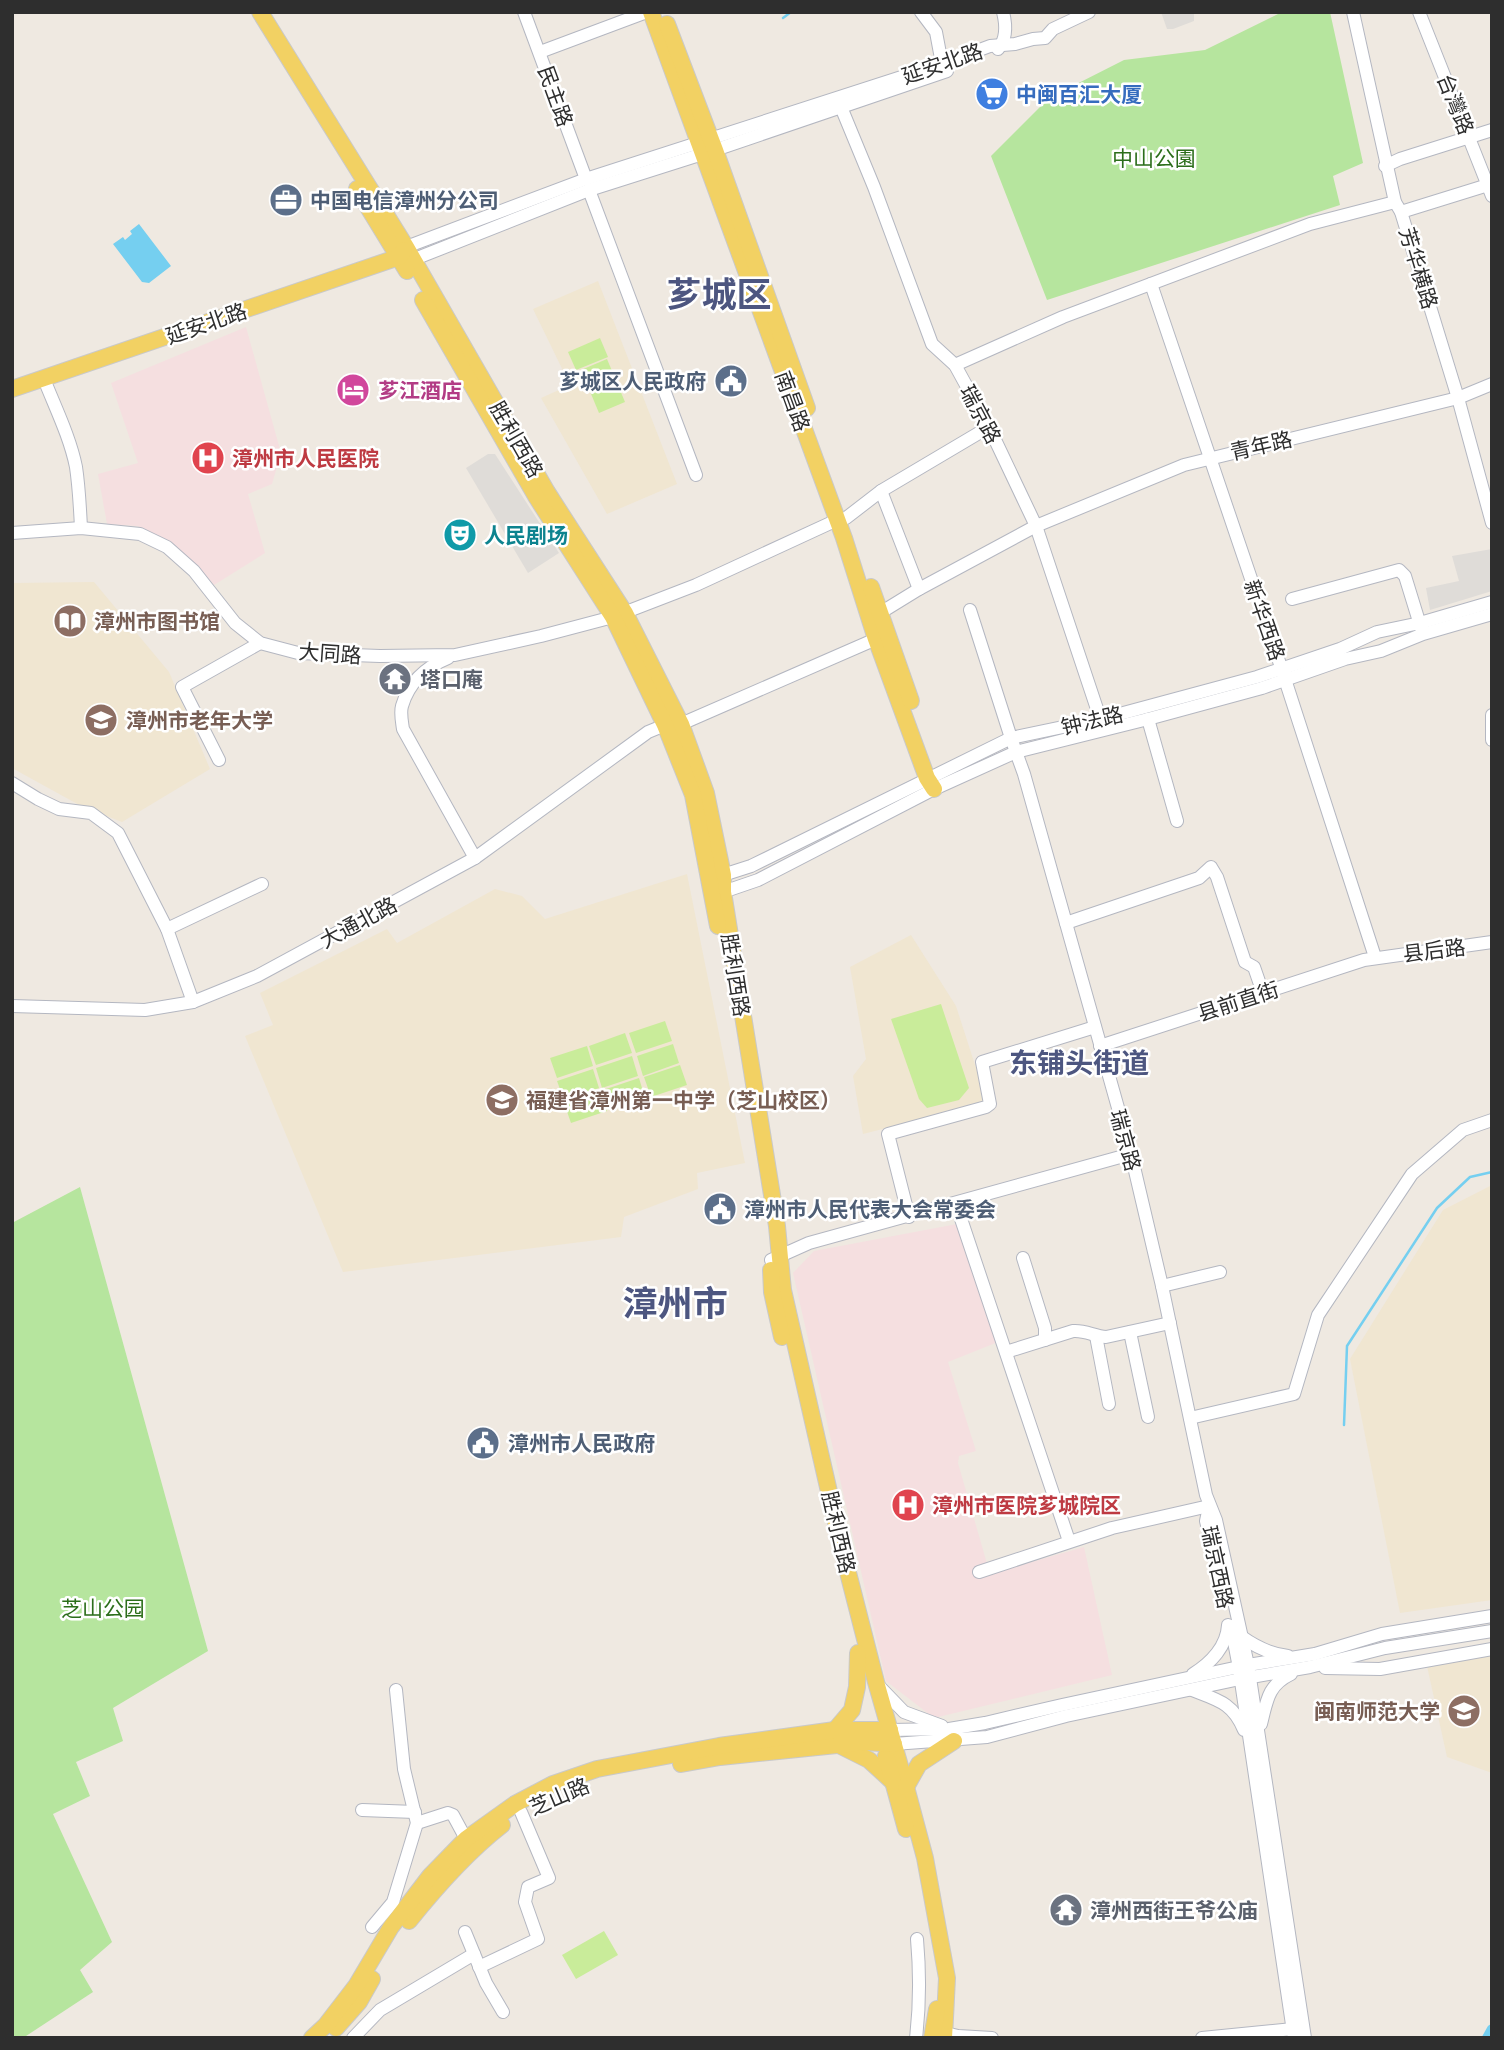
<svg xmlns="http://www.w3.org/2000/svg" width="1504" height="2050" font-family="'Open Sans','Noto Sans SC',sans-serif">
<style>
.education{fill:#f0e6d1}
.medical{fill:#f5dfe0}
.green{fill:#b6e59e}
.pitch{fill:#c9ec9a}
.plaza{fill:#dfdcd8}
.water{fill:#75cff0}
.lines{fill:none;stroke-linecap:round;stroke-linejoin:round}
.stream{stroke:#75cff0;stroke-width:2.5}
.canal{stroke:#75cff0;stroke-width:10}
.minor-casing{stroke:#b4b7c1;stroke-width:14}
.major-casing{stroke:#c9c9c9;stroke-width:18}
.minor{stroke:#fff;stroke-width:12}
.major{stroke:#f2d163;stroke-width:16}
.labels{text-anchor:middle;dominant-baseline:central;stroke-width:5;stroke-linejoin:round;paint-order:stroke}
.street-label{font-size:21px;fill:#2e2e2e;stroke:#fff}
.shop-label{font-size:21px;font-weight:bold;fill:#366cbe;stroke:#fff;text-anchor:start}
.park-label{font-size:21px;fill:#2c6e1b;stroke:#fff}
.service-label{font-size:21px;font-weight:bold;fill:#4e5e75;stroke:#fff;text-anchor:start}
.hotel-label{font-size:21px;font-weight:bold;fill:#b23c85;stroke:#fff;text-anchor:start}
.health-label{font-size:21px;font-weight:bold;fill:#be3a42;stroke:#fff;text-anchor:start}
.culture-label{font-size:21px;font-weight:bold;fill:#0d838f;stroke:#fff;text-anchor:start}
.education-label{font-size:21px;font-weight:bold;fill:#785e54;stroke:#fff;text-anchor:start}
.worship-label{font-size:21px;font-weight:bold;fill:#5b616d;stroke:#fff;text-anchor:start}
.district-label{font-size:28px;font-weight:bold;fill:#4d5680;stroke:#fff}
.town-label{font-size:35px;font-weight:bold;fill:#4d5680;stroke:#fff}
</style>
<rect width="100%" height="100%" fill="#efe9e1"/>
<!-- education -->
<g class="education">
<polygon points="598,281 677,484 607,514 541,398 570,385 533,309"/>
<polygon points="94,582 169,672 210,769 122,822 81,806 12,768 12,583"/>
<polygon points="687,874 745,1163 697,1173 698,1189 624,1217 621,1237 343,1272 245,1036 273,1025 260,993 387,929 397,943 495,889 522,896 545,919"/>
<polygon points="911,935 956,1006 987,1102 863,1134 853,1076 866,1059 850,967"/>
<polygon points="1492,1185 1492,1600 1400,1613 1350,1359 1443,1210"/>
<polygon points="1492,1655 1492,1773 1447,1757 1427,1666"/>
</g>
<!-- medical -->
<g class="medical">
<polygon points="246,327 281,453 272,484 248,494 265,553 214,585 171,542 137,526 107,524 98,474 138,463 111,383"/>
<polygon points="957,1224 998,1342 948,1362 976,1451 959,1456 958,1463 990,1574 1084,1547 1112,1675 934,1718 886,1681 793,1273 814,1251"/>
</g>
<!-- green -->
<g class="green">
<polygon points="1282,12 1330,12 1363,163 1333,176 1340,205 1047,300 991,156 1049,98 1124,60 1205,50"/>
<polygon points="80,1187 208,1651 113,1708 123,1741 76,1762 90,1796 53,1814 112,1942 80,1970 93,1992 23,2038 12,2038 12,1223"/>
</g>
<!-- pitch -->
<g class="pitch">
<polygon points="600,338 608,357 576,370 568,352"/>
<polygon points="607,359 625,402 599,413 581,370"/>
<polygon points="941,1004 969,1088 959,1100 927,1108 919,1099 891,1019"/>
<polygon points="665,1021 672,1041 636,1053 629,1033"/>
<polygon points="625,1033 632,1053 596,1065 589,1046"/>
<polygon points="673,1044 679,1063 643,1076 637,1056"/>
<polygon points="587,1046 593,1066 557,1078 550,1058"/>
<polygon points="632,1056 638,1076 602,1088 596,1068"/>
<polygon points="680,1065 687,1085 651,1097 644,1077"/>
<polygon points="593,1069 599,1088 564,1100 557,1081"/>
<polygon points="639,1078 645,1098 610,1110 603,1090"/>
<polygon points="600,1091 607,1111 571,1123 564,1103"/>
<polygon points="604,1931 618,1955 576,1979 562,1955"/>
</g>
<!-- plaza -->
<g class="plaza">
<polygon points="1161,12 1194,12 1194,21 1173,29 1167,29"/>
<polygon points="488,454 495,454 559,553 528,573 466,468"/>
<polygon points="1492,549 1492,591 1430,610 1426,588 1459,581 1452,556"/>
</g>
<!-- water -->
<polygon class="water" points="139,224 171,266 149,283 142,282 113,244 123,237 125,240 132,234 130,231"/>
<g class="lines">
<!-- stream -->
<g class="stream">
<polyline points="783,18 791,12"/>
<polyline points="1344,1425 1347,1346 1437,1208 1470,1177 1492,1172"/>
</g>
<!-- canal -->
<polyline class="canal" points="1487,2038 1492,2029"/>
<defs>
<g id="minor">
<polyline points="524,12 586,179"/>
<polyline points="921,12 936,32 942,64"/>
<polyline points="1353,12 1395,202 1401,212 1458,398 1492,523"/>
<polyline points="1419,12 1492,196"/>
<path d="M998,49c9,-10 8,-25 5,-37"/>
<polyline points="540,52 647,12"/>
<polyline points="841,107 874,187 932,344 955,365 989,427 1036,526 1103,727"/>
<polyline points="1385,166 1400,159 1492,130"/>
<polyline points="589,190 696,475"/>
<polyline points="1401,212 1488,185"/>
<polyline points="406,247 586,179 942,64 990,46 1015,44 1033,39 1045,38 1053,29 1089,12"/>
<polyline points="406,259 412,260 589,190 715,150 947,71"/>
<polyline points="1151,284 1282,670 1375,957"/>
<polyline points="955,365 1063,317 1310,224 1395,202"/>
<path d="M44,379c11,28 26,58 32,88 3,20 4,40 5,61"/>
<polyline points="881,491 919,589"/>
<polyline points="846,518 881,491 989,427"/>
<polyline points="12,533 81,528 140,534 167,547 194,571 235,623 260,643 298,653 380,656 455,655 541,636 613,617 696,585 837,520"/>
<polyline points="1292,599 1399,570 1405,576 1421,628"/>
<polyline points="970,610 1011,738 1024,774 1131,1154 1162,1286 1206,1495 1216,1520 1248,1665 1305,2038"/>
<polyline points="880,613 919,589 1036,526 1184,465 1458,398 1492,384"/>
<path d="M448,658c-22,9 -39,24 -46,48 -2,7 0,16 1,23l72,129"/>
<polyline points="1492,715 1492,740"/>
<polyline points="1148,719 1177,821"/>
<polyline points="681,724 876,639"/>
<polyline points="219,760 182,687 260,643"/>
<polyline points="12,783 38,799 59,809 91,813 118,833 167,929 193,1002"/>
<polyline points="717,875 723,875 751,866 1011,738 1101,719 1257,677 1340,649 1377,632 1420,623 1492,602"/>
<polyline points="715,892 723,892 758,880 934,789 1016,752 1148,719 1262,688 1345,659 1381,651 1423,634 1492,614"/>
<polyline points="1066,923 1199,878 1211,867 1217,877 1245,962 1254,967 1263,993"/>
<polyline points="167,929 262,884"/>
<polyline points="12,1006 145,1010 193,1002 257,976 475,858 648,732 665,725"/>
<polyline points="1100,1046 1364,960 1492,942"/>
<polyline points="956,1204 1069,1541"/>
<polyline points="909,1217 888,1134 986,1107 990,1104 982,1062 1095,1027"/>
<polyline points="1023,1258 1045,1328 1045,1340"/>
<polyline points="771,1260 809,1243 1131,1154"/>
<polyline points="1162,1286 1220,1272"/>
<polyline points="1130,1332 1148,1417"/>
<polyline points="1096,1336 1109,1404"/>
<path d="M1006,1352l67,-21c12,-1 21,5 33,6l64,-14"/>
<polyline points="1190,1418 1294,1394 1318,1315 1412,1174 1463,1130 1492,1120"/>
<polyline points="1209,1507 1206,1521 1224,1594"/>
<polyline points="979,1572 1112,1528 1209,1506"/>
<polyline points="1231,1626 1239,1668 1294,2038"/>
<path d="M1242,1637c14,10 28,17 46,19"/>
<polyline points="1325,1668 1380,1669 1492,1649"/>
<path d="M1193,1674c18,-11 34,-28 35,-49"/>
<polyline points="877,1684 904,1712 942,1726"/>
<path d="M1192,1690c26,10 41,13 52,40"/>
<path d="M1261,1724c6,-24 7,-39 30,-50"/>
<polyline points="890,1730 949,1729 985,1723 1062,1705 1248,1665 1315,1654 1382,1634 1492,1616"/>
<polyline points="894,1744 987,1737 1066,1716 1240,1679 1310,1667 1385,1648 1492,1631"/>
<polyline points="362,1810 415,1812"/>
<polyline points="417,1823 448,1813 453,1815 466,1839"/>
<polyline points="372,1927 393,1902 417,1823 404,1769 396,1690"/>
<polyline points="465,1932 486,1983 503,2012"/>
<polyline points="479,1967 538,1939 525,1902 528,1887 549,1878 521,1812"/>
<polyline points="937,2031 958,2036 992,2038"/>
<polyline points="353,2038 380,2010 474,1954"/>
<path d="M916,2038c4,-34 4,-65 1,-99"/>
<polyline points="1202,2038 1293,2029"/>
</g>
<g id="major">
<polyline points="260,12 406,247 547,492 625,613 681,724 706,793 723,875 723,892 777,1226 783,1290 843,1553 876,1682 906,1787 925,1858 947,1978 944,2038"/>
<polyline points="651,12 844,538 876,639 927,778 934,789"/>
<polyline points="667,24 715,150 807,408"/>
<polyline points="357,189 407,271"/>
<polyline points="423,300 537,498 613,617 665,725 693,795 718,926"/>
<polyline points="12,389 399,257 404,250"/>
<polyline points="871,587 911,701"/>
<polyline points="771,1270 772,1292 782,1337"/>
<polyline points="835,1730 852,1710 857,1687 858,1653"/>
<polyline points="839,1745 869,1760 893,1782"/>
<polyline points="886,1756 906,1829"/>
<polyline points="681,1764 720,1757 866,1742 894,1744"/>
<polyline points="906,1787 919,1764 954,1741"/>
<path d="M409,1921c28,-35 57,-68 93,-96"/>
<polyline points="336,2028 359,2002 372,1979"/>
<polyline points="312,2038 326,2025 356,1986 391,1927 430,1876 466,1839 515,1804 553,1784 597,1769 719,1746 835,1730 890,1730"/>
<polyline points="932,2038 937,2009"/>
</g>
</defs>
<!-- minor casing -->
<use href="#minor" class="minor-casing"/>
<!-- major casing -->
<use href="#major" class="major-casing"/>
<!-- minor -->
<use href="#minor" class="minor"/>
<!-- major -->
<use href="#major" class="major"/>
</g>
<!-- icons -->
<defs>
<symbol id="supermarket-disc" viewBox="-11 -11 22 22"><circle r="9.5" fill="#3f7fe0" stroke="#fff"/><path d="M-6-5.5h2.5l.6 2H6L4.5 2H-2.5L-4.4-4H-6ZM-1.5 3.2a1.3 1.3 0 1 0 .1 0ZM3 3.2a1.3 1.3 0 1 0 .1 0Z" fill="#fff"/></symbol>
<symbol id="office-disc" viewBox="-11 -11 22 22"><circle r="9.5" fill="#5c6f8a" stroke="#fff"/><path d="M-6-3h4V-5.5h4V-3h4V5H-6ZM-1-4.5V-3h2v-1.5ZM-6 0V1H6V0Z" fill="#fff"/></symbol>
<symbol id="civic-disc" viewBox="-11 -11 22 22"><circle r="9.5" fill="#5c6f8a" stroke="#fff"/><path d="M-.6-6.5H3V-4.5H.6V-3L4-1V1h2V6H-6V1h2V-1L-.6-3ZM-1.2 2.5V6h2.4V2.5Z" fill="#fff"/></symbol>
<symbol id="hotel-disc" viewBox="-11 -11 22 22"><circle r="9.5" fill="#d1479c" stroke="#fff"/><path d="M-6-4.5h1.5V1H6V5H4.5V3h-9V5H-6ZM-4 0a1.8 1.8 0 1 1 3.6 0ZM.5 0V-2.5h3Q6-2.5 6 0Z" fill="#fff"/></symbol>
<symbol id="hospital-disc" viewBox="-11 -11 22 22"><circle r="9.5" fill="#e0444e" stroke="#fff"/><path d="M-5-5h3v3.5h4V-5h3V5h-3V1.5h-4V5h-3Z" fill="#fff"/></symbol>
<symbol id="theatre-disc" viewBox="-11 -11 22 22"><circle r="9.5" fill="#0f9aa8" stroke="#fff"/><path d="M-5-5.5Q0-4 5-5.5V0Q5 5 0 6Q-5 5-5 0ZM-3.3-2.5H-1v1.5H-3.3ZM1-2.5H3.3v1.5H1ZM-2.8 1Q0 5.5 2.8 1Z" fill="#fff"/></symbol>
<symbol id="library-disc" viewBox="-11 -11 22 22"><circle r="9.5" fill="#8d6e63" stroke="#fff"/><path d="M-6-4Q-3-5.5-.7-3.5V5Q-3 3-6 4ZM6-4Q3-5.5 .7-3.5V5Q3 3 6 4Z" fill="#fff"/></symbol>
<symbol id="temple-disc" viewBox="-11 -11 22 22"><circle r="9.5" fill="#6b7280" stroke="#fff"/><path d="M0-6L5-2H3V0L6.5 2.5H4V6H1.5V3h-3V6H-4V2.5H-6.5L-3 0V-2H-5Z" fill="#fff"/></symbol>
<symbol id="university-disc" viewBox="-11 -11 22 22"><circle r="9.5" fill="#8d6e63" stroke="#fff"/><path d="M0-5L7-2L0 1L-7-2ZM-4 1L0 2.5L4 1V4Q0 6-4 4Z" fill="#fff"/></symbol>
<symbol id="school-disc" viewBox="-11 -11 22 22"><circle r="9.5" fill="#8d6e63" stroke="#fff"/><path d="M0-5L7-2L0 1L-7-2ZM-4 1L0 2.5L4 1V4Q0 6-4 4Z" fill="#fff"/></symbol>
</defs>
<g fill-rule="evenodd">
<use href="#supermarket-disc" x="973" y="75" width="38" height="38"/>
<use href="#office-disc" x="267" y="181" width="38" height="38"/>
<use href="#civic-disc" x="712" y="362" width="38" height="38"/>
<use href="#hotel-disc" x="334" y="371" width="38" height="38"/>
<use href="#hospital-disc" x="189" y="439" width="38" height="38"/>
<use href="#theatre-disc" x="441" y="516" width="38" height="38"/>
<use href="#library-disc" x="51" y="602" width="38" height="38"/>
<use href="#temple-disc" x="376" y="660" width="38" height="38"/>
<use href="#university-disc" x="82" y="701" width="38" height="38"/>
<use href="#school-disc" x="483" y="1081" width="38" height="38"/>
<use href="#civic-disc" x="701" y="1190" width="38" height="38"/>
<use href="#civic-disc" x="464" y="1424" width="38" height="38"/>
<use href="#hospital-disc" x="889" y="1486" width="38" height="38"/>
<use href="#university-disc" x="1445" y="1692" width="38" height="38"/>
<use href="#temple-disc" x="1047" y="1891" width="38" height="38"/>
</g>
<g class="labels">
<!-- street labels -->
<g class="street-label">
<text transform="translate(942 63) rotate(-19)">延安北路</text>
<text transform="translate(556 96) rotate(70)">民主路</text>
<text transform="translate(1456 104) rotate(68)">台灣路</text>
<text transform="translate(1419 268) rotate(73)">芳华横路</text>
<text transform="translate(206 323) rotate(-19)">延安北路</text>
<text transform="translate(793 401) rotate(70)">南昌路</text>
<text transform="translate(981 414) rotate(62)">瑞京路</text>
<text transform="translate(517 439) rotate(60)">胜利西路</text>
<text transform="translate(1261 445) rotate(-13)">青年路</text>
<text transform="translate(1265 620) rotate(71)">新华西路</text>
<text transform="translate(330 653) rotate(4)">大同路</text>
<text transform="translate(1092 720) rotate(-13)">钟法路</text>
<text transform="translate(358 922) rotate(-28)">大通北路</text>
<text transform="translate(1434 950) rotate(-7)">县后路</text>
<text transform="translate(736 975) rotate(81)">胜利西路</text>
<text transform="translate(1238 1001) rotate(-18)">县前直街</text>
<text transform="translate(1126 1140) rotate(75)">瑞京路</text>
<text transform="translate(839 1532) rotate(77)">胜利西路</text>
<text transform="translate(1218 1567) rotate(78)">瑞京西路</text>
<text transform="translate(559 1796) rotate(-23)">芝山路</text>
</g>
<!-- shop labels -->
<g class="shop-label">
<text x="1016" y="94">中闽百汇大厦</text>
</g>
<!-- park labels -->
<g class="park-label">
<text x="1154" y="158">中山公園</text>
<text x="103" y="1608">芝山公园</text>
</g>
<!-- service labels -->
<g class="service-label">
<text x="310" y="200">中国电信漳州分公司</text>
<text x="706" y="381" text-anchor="end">芗城区人民政府</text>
<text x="744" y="1209">漳州市人民代表大会常委会</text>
<text x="508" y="1443">漳州市人民政府</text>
</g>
<!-- hotel labels -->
<g class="hotel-label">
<text x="378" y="390">芗江酒店</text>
</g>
<!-- health labels -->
<g class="health-label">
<text x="232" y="458">漳州市人民医院</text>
<text x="932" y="1505">漳州市医院芗城院区</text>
</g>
<!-- culture labels -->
<g class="culture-label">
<text x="484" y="535">人民剧场</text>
</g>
<!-- education labels -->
<g class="education-label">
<text x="94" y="621">漳州市图书馆</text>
<text x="126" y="720">漳州市老年大学</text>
<text x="526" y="1100">福建省漳州第一中学（芝山校区）</text>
<text x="1440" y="1711" text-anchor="end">闽南师范大学</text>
</g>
<!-- worship labels -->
<g class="worship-label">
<text x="420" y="679">塔口庵</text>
<text x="1090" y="1910">漳州西街王爷公庙</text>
</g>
<!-- district labels -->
<g class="district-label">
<text x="1079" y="1062">东铺头街道</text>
</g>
<!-- town labels -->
<g class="town-label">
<text x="719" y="293">芗城区</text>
<text x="675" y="1302">漳州市</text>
</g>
</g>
<!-- border -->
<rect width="1504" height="2050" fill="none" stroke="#2e2e2e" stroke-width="28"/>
</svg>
